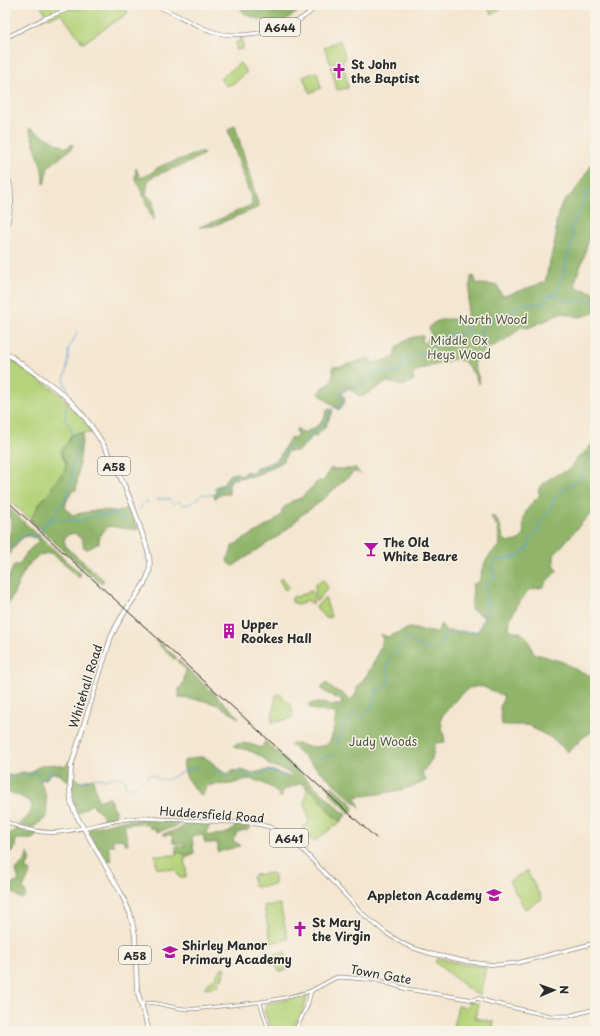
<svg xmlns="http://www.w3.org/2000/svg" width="600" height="1036" font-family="'Playpen Sans',sans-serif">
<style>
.green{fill:#b5d37a;stroke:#707f52}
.forest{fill:#90b56a;stroke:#5e704a}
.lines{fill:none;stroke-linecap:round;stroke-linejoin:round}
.stream{stroke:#5da2d2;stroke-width:1}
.minor-casing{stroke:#90887e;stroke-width:4}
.major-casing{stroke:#90887e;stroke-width:4.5}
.highway-casing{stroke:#90887e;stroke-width:5.5}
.minor{stroke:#fff;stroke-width:2.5}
.major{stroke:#fff;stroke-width:3}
.highway{stroke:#fff;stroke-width:4}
.rail{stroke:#2b2b2b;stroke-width:1}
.labels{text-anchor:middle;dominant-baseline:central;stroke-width:3;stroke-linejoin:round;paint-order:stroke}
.shield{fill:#f7f3e8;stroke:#686764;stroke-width:1}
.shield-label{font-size:11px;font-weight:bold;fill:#2b2b2b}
.poi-label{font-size:12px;font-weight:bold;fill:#2b2b2b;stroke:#f7f3e8;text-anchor:start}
.park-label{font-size:12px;fill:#4e553f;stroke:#f7f3e8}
.street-label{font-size:12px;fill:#2b2b2b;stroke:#f7f3e8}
</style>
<rect width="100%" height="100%" fill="#f7f3e8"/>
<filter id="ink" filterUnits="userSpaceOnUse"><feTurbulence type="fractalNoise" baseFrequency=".025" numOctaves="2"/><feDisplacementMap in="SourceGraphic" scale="8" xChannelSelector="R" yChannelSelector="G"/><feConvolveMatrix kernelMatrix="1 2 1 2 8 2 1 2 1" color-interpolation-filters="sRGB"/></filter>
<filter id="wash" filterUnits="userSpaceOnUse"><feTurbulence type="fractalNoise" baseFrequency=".012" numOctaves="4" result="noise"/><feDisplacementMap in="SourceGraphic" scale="16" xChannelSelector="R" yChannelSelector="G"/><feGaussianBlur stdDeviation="0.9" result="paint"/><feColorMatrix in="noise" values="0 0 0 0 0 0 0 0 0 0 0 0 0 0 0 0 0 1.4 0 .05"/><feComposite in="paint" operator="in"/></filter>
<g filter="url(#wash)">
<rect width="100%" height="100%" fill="#f4e6d0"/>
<!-- green -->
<g class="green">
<polygon points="40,5 73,5 72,6 75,9 90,5 124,5 128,13 83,43 61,14 49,18"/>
<polygon points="485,5 507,5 492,14"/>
<polygon points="240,37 242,37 243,49 236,50 236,42 240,42"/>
<polygon points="340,40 346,59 331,64 324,47"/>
<polygon points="240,63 247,72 236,82 226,86 220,79"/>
<polygon points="344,63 348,88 337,90 331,67"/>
<polygon points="317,72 321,88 310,93 303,77"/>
<polygon points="5,355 57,392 80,414 93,433 77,433 74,466 34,522 5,497"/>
<polygon points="283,578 289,587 285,590 279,580"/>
<polygon points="324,580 328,588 316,602 315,585 318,582"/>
<polygon points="310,591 312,591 314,595 313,604 307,600 299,605 292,602 292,598 295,596 297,597 302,594 304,595"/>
<polygon points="325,597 331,617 325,618 316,607"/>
<path d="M276,695h5c8,11 14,7 11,23l-20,5v-6z"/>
<path d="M306,786l11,9 13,18 11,8 -26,20 -6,-2 -7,-12 6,-3c2,-8 -3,-13 -3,-20 0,-7 3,-10 1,-18z"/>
<polygon points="176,852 182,853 186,857 184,862 187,869 186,870 186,878 180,878 175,870 157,868 155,854 157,856 176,855"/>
<polygon points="527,871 542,899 525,909 509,881"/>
<polygon points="272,873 274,875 274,885 256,887 254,886 252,877 254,875"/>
<polygon points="280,904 288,939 271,943 264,906"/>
<polygon points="286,952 287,970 279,971 277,969 275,954"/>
<polygon points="437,959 442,959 461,964 486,967 480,996 472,992 435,962"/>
<polygon points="223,967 225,968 222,980 220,981 216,977 216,975"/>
<polygon points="214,978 219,983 219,984 214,987 205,988 205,986"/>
<polygon points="304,995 307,998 303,1010 292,1031 272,1031 264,1011 267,1004"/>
<polygon points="468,1001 478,1004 475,1018 494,1022 492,1031 452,1031 458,1006 467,1008"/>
</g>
<!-- forest -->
<g class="forest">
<path d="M239,5h66l-1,2c-5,4 -20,15 -27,16 -4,1 -29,-7 -33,-10 -2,-2 -3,-5 -5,-8z"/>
<path d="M235,125l24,82 -46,19 -14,1c19,-6 36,-15 54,-23l-25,-74z"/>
<polygon points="29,128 66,148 72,144 73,145 71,149 48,167 44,184 41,165"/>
<polygon points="199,152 203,152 204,154 190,162 154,176 148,181 146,194 153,201 154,222 135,177 136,168 140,178 148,175 159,167 171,162 185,158"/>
<path d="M595,159v75l-3,-1c-5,8 -6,15 -8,24 -3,10 -9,20 -9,30l20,6v20l-16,4 -16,-4 -35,15 -7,-1c-5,4 -9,9 -15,12 -12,8 -26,10 -32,25l6,19 -2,1 -2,-7 -12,-16 -10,-2 -35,11 -7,5 2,5 -11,6 -16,-4 -26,15 -13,-9 -6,5 3,5 -1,2 1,2 -6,8 -20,-16 4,-7 7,-3 3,-8v-10l6,1 30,-9 5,5 20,-5c1,-2 1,-7 2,-9 6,-9 18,-13 27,-13l-1,7 3,1 6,-9 -2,-8c10,-11 26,-8 39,-6l-1,-8 4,-36 3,-1 3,8 20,1 5,11 14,-4 29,-10 11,-46v-14l5,-17 16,-17z"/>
<path d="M330,409l3,2 -8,16 -10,10 -3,-1 -3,5 -11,10h-10l-4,8 -3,4 -27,13 -17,2 -6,2 -2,5v9h-7l-7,4 -1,-3 3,-5 -3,-1 3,-3 7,-2c3,-8 5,-11 14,-11l2,2 4,1 1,-4 4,-1 2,2 4,-2 1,-3 12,-4 10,-5 12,-21 8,-1 -2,-5 1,-4 6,5c8,-3 19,-8 22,-17 1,-2 1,-4 2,-6z"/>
<path d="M77,433h6l-7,57h-3l-6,10 -2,7 7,8c15,-3 32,-7 46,-3l11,-5 10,23 -30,-4 -10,10v7l-11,6 -4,-1 -2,-9 -8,-6 -7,2 -3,5 2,7 38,33 -3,4 -71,-64 12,-20 9,-8c1,-9 6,-13 13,-19l2,-10 -4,-7 -1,-6 7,-8 3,-7z"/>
<path d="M595,441v71l-8,5 -33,38v8l3,8 -10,10 -4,6 -14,3c-6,7 -24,30 -19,40 3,1 6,1 9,2 9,3 12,13 14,21l30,9 19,11 13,4v53l-10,6 -17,16 -15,-13 -26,-14h-25l-2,-18 4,-11 -23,-10 -12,2 -10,8 -17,20 -1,5 4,21 -10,1 -3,16 -10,14 4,7c-12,10 -54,15 -71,17l5,10 -70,-63 3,-1c9,2 31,8 37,-2 4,-7 4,-18 6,-26l-2,-2 -23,-4 -3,-5c11,-3 22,2 33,1l1,-4c-6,-4 -16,-7 -21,-13l2,-3 4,-2 4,5 12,6 7,7 6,-7 1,-6 11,-15 7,-13 8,-20 -3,-6 8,3 21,-9 28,5 4,-9 5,7 32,1 6,-15 -13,-8 2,-21 -1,-3 2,-2h5c3,-15 7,-28 21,-37l-2,-18 -7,-11h4l5,8 4,15c7,4 14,2 20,-5 -2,-21 1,-25 16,-40l-2,-5c4,-6 10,-11 16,-14 9,-4 19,-6 21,-17l7,-4z"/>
<polygon points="355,467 361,475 358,472 354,472 316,505 300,516 293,524 280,535 233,566 228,563 227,560 231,552 232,546 260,530 274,521 282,514 282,509 292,501 301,498 319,480 321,482 325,479 330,469 352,469"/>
<path d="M5,505l76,69 -2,4 -13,-13 -15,-12c-28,0 -32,38 -46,56v-23l9,-21h5l8,-13 12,-11 -1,-3c-3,0 -7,-2 -10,-2 -9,0 -19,19 -23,26 0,-5 -1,-11 0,-15 3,-7 6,-14 6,-22 1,-8 -6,-11 -6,-20z"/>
<polygon points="155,639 177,658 174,659 155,641"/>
<polygon points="178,660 237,715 239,718 218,705 202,700 179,698 179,688 183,684 186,670 178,662"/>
<path d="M265,741l81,74 -5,6 -11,-8 -13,-18 -16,-12 -19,8v6h-3c0,-8 -23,-18 -31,-18 -4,0 -9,3 -13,4 -9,3 -19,0 -28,3l-5,10c-10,-7 -20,-23 -18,-35 5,-1 11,-4 16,-4 11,0 17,13 27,17l5,-3 10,-1 8,3 20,-3 20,7 2,-2c-8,-5 -14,-8 -23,-10 -5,-9 -16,-13 -25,-16 -4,-1 -7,0 -10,-2v-2c10,-4 18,0 28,3z"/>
<path d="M72,758l-4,24 -9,-8 -7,-1 -6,6 -6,1 6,16 1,21 -15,11 -13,-3c7,-7 15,-12 12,-23l-14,-7 -12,-4v-17l9,2c6,-6 10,-3 17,-3 9,-11 23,-9 34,-7z"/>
<path d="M73,775l6,7 14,-4 5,23 11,-4 7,17h-1l1,3 -15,4 3,-4 -12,-13 -14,9c-6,-13 -6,-24 -5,-38z"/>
<polygon points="332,786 352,804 353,809 350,813 329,793"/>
<polygon points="140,819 178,822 179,823 177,826 157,832 156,829 150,828 148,825 140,823 124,825 128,844 125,844 122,839 112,840 114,846 108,847 112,860 105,862 88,832 89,829 119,821"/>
<path d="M186,822l24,1 -3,10 1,2c10,0 24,0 28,-10l13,1 1,2 -3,3 -3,-1 -8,3v3l-3,3 2,4h3l2,3 -22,6v-9h-13l-2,-8 -11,1 2,17 -8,4 -4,-4 -6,-1v-6l7,1 3,-2 -13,-2v-8h-9l-1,-1 17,-5z"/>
<polygon points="18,828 27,832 40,833 32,839 18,839 15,842 16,847 12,852 5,852 5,837"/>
<polygon points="28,853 29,857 31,858 26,869 31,871 23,889 26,893 24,898 21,899 5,886 5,884 8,886 19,881 16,870 17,868 25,861"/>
</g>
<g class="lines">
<!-- stream -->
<g class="stream">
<path d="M262,8c9,-1 17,3 25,-3"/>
<path d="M554,295l5,-7v-6l4,-5 3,-16 6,-16 -1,-4 4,-4 -6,-5 4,-1 -1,-6 3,-2c0,-8 6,-15 11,-21l-2,-1 3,-6 -2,-2 7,-2v-5l3,-3"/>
<path d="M66,392l1,-6 -3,-1 1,-3 -1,-3c3,-8 5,-20 4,-30l4,-6 5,-11"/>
<path d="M299,444l10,-5 4,-7 11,-9 7,-9 -1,-3c2,-3 6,-5 10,-5l3,-4 -3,-8c9,-13 10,-5 23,-9 2,-3 9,-9 13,-11 4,-1 7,-1 10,-3l8,2 8,-3 2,-4 -2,-2 1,-1 8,-4 9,-6 11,-2 12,-14 10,-3 7,1 6,-9 7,10 7,1 2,-2 -2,-5c5,-4 10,-8 13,-13h4l3,-5c6,2 8,3 14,0l-2,-5 5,1 4,-3 6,-3 3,3 4,1 -1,-4 10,2 2,-2v-3l5,-4 7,1 5,4h21l12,2"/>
<path d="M157,499h12l5,5 5,-3 5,4c8,-1 13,-6 18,-11l11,1 5,-4v-3l8,-2 6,-9 4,-1 5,1 5,-4 2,2h5l3,-6c16,0 24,-10 32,-23h5"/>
<polyline points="139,510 145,501 148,503"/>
<polyline points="47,522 51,517 54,516 60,505 64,504 66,495 69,493 69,488 72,482 73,462 76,458 78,440 73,436 69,425 64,420 66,416 66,405"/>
<path d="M5,557c3,-7 15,-23 24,-23l3,4 7,-4 4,-5 -1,-4 2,-2 17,-4 15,2 22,-6 6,1 8,-2h5l3,5h3l4,-2"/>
<path d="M337,745v-6l5,-6 1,-8 5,-4 4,-5 4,-1 7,4c7,-10 13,-17 12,-29h6l7,-5 3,-10 -4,-2c0,-3 0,-7 1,-10 1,-4 15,-22 19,-24 10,5 15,12 27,9 1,0 6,-1 6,-1 2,-2 2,-8 2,-10 5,-2 11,-6 17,-6 8,0 13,2 20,-1l8,-20 -1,-9 1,-10 -2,-5 1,-5 9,-2 1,-2 -4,-8 3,-8 2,-2h9l15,-4 2,-5 4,-1 3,-4c-1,-8 3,-9 8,-14l2,-8 12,-15v-7l14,-13 6,-3 11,-10 2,-9 10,-18"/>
<polyline points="316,761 319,758 329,756 335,754"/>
<polyline points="211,765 224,776 229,777 236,772 239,772 250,776 255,776 270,771 287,777"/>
<polyline points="5,777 12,779 20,773 29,776 35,771 41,779 48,776 46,771 50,770 60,773"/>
<path d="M79,783l19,-5 9,2c6,-5 11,-3 18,-1v6c10,6 17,-2 23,-10h6c7,10 18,2 26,-2 5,-2 11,-4 16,-6"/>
</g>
</g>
</g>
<g filter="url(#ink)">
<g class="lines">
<defs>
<g id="minor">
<polyline points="5,167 11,186 12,202 5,240"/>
<polyline points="260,1003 269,1031"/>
<path d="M140,1004c17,-4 32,5 49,5 12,0 23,-2 34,-3 30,-3 59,-6 88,-15"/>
</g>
<g id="major">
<path d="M155,5c19,8 37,19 56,26 21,8 60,2 80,-7 11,-5 20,-12 28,-19"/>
<polyline points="5,38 45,18 80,5"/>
<path d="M5,821c16,8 37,13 55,11 27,-3 52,-13 79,-14l113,5 18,4 16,9 18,15 59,63 23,19 16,10 8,4 22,7 37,8 27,3 21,-2 78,-20"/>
<polyline points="295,1031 307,1006 311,991 335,978 340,977 377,980 407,989 474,1000 477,998 489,1002 550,1016 569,1016 595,1009"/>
</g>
<path id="highway" d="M5,352c21,16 46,30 65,49 34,34 58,87 72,132 4,12 10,26 7,39 -2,11 -10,19 -16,28 -9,12 -16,24 -22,37l-40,129 -1,24 1,12 4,11 46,80 9,20 5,22 2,55 12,41"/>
</defs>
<!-- minor casing -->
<use href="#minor" class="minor-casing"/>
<!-- major casing -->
<use href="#major" class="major-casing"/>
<!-- highway casing -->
<use href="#highway" class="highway-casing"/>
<!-- minor -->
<use href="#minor" class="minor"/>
<!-- major -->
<use href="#major" class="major"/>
<!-- highway -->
<use href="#highway" class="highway"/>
<!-- rail -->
<polyline class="rail" points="5,499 376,838"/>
</g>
</g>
<!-- icons -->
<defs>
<symbol id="church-bare" viewBox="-9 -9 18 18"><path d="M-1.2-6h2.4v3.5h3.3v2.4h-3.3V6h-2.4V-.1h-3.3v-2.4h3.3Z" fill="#b5179e" stroke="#f7f3e8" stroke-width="2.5" paint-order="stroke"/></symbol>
<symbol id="bar-bare" viewBox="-9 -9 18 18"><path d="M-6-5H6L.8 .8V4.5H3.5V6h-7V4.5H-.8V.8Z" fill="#b5179e" stroke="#f7f3e8" stroke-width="2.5" paint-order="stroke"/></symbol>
<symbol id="building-bare" viewBox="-9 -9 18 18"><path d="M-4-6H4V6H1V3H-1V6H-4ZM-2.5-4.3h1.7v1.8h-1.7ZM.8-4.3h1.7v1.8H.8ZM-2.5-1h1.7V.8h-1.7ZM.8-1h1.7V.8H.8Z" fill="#b5179e" stroke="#f7f3e8" stroke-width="2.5" paint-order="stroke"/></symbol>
<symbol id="school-bare" viewBox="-9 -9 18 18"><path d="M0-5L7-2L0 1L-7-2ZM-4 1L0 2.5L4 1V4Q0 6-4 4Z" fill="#b5179e" stroke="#f7f3e8" stroke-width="2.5" paint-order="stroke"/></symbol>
</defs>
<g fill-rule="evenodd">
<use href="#church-bare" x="328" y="60" width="22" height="22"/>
<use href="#bar-bare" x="360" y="538" width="22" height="22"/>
<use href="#building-bare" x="218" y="620" width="22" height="22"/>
<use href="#school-bare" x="483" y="884" width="22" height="22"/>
<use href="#church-bare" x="289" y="918" width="22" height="22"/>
<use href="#school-bare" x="159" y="941" width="22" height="22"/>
</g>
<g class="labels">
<!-- shield labels -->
<g class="shield">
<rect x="260" y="18" width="40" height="18" rx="3"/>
<rect x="98" y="457" width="32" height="18" rx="3"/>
<rect x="270" y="829" width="38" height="18" rx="3"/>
<rect x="119" y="946" width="32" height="18" rx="3"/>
</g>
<g class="shield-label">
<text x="280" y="27">A644</text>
<text x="114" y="466">A58</text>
<text x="289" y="838">A641</text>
<text x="135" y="955">A58</text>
</g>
<!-- poi labels -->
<g class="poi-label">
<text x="351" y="64">St John<tspan x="351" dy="14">the Baptist</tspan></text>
<text x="383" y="542">The Old<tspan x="383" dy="14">White Beare</tspan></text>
<text x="241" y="624">Upper<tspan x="241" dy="14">Rookes Hall</tspan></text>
<text x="482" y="895" text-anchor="end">Appleton Academy</text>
<text x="312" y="922">St Mary<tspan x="312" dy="14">the Virgin</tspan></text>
<text x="182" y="945">Shirley Manor<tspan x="182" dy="14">Primary Academy</tspan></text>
</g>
<!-- park labels -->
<g class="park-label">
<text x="493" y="319">North Wood</text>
<text x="459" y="340">Middle Ox<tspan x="459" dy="14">Heys Wood</tspan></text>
<text x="383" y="741">Judy Woods</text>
</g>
<!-- street labels -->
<g class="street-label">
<text transform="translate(85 686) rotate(-73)">Whitehall Road</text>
<text transform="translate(212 814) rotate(4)">Huddersfield Road</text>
<text transform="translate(381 974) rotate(10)">Town Gate</text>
</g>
</g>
<!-- margin -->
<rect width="600" height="1036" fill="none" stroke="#f7f3e8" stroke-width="20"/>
<!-- north arrow -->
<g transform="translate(554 990) rotate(88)" stroke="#f7f3e8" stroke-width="3" paint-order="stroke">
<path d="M0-3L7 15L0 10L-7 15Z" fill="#2b2b2b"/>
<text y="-6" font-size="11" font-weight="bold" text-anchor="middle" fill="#2b2b2b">N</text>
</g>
</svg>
